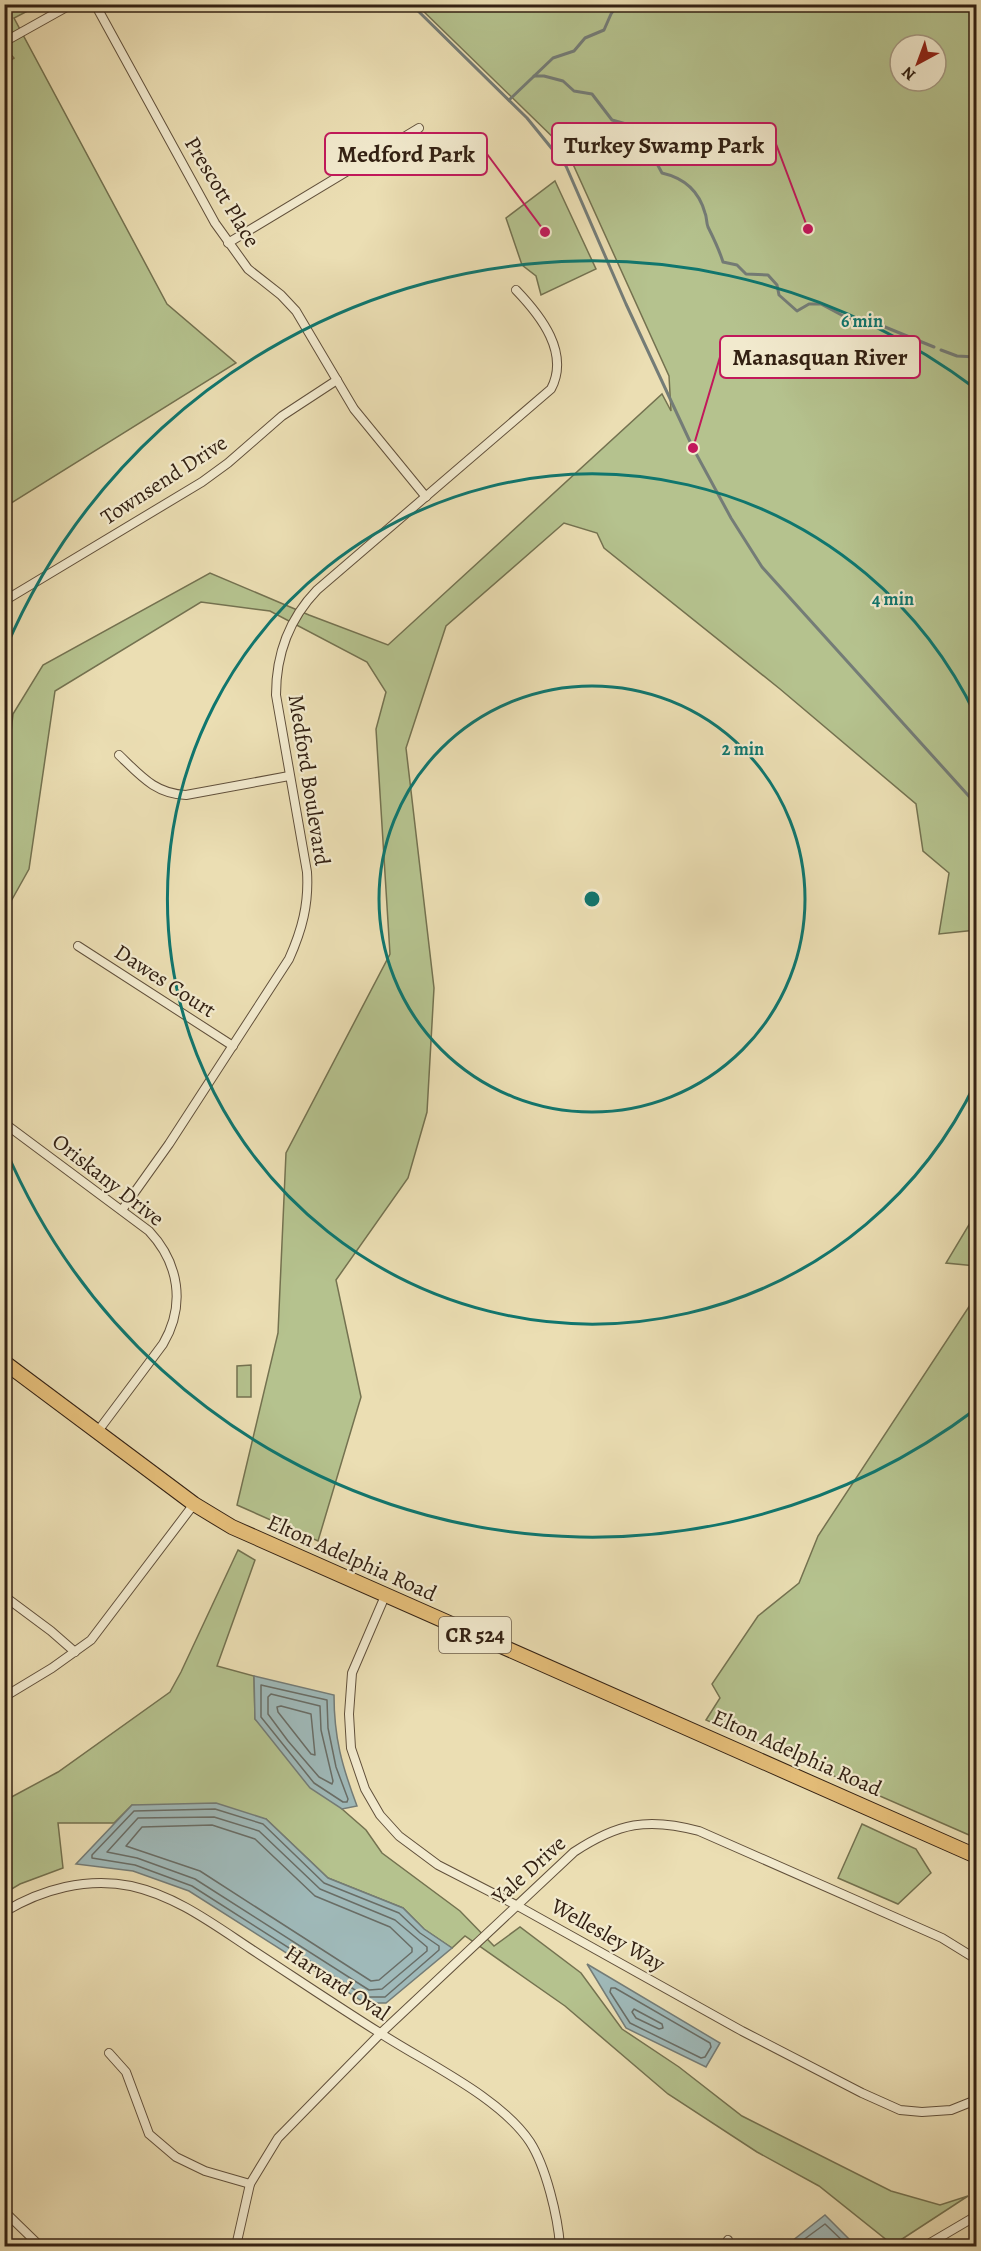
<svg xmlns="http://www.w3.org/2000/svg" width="981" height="2251" font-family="Alegreya,serif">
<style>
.green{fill:#b5c28e;stroke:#747250;stroke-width:1.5;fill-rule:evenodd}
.water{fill:#9fb9b9;stroke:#747c77;stroke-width:1.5}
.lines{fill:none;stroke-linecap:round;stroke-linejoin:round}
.shore{stroke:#696d66;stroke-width:1.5}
.stream{stroke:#747c77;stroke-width:3}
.minor-casing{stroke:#61503b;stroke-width:10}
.primary-casing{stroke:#332113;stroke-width:16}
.minor{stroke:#f2eace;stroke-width:8}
.primary{stroke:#e6bf7a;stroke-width:14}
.ring{fill:none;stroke:#0f766e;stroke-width:3}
.labels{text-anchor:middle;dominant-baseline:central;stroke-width:4.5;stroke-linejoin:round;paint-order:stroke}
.shield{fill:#f2eace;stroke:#6c5d4b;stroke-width:1.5}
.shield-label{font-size:21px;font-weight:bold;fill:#332113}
.street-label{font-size:22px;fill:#332113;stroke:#f2eace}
.centre{fill:#0f766e;stroke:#f2eace;stroke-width:3}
.ring-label{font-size:18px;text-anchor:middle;font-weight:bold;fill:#0f766e;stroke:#f2eace;stroke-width:4.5;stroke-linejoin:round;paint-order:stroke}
.leader{fill:none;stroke:#c2185b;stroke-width:2}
.callout-dot{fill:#c2185b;stroke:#f2eace;stroke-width:2}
.callout{fill:#f2eace;stroke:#c2185b;stroke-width:2}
.callout-label{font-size:24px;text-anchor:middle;font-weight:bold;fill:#332113}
</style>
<rect width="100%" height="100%" fill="#ebdeb3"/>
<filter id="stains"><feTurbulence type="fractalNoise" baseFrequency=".00333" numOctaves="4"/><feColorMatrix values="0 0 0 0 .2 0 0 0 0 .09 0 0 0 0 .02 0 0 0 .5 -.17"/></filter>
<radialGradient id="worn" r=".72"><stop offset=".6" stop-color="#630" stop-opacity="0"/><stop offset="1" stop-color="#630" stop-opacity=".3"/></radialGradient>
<!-- green -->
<g class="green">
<polygon points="5,5 39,5 14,18 167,304 236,363 5,507 4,65 14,58 5,48"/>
<path d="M417,5h559v925l-37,4 10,-61 -26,-22 -7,-47 -136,-115 -176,-141 -7,-15 -33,-10 -118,103 -40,122 28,240 -7,124 -19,66 -72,102 25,117 -43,144 -81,-36 41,-172 8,-180 104,-199 -14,-225 10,-37 -19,-30 -97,-51 -69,-9 -146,89 -26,178 -24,43 -1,-117 9,-81 30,-49 167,-92 99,42 79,30 274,-251 9,17 -2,-35 -102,-225zM900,45h36v36h-36z"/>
<polygon points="555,181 596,269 541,295 536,276 522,265 506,218"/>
<polygon points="976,1213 976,1266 946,1263"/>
<polygon points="976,1296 976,1838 706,1720 720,1698 712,1684 758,1616 799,1583 818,1536"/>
<polygon points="251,1365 251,1397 237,1397 237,1366"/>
<polygon points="238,1550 255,1560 217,1666 254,1676 255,1719 342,1809 366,1830 382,1853 460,1911 494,1946 520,1927 581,1973 622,2029 679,2067 742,2116 891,2191 940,2205 968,2196 893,2245 819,2186 757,2152 668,2094 565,2006 465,1936 452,1948 424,1929 403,1908 328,1878 266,1819 132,1805 114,1823 58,1823 63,1868 20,1884 5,1893 4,1801 58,1772 170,1692 181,1672"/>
<polygon points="862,1824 916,1849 931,1873 898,1904 838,1878"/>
</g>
<!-- water -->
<g class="water">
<path d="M254,1676l80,19c0,43 8,71 23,111l-15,3 -32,-21 -55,-69z"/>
<polygon points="216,1803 266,1819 328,1878 403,1908 424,1929 452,1948 386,2003 365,2003 189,1891 133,1871 76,1864 132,1805"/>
<polygon points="587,1964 720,2043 706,2067 626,2028"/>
<polygon points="825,2215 856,2246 787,2245"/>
</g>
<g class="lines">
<!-- shore -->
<g class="shore">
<polygon points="261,1685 327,1700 328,1728 336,1767 348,1799 347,1802 343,1802 314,1783 261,1717"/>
<polygon points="271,1694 320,1706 321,1730 333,1781 332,1784 319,1777 288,1741 268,1714 268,1697"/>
<polygon points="281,1706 311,1714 315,1755 311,1754 278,1712 277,1707"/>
<polygon points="215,1809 263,1824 324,1883 399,1913 420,1933 439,1946 439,1950 385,1997 366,1997 192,1886 135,1865 92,1858 92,1855 134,1811"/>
<polygon points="214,1817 259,1831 320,1889 395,1920 427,1947 427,1951 382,1989 369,1990 195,1879 137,1858 107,1852 138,1818"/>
<polygon points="212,1825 255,1839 315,1896 390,1927 412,1948 412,1952 379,1980 371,1981 200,1871 126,1846 142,1827"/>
<polygon points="611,1988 615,1988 710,2043 711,2047 705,2057 701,2058 630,2023 610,1992"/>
<polygon points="634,2009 662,2024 663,2028 659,2029 636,2018 632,2012"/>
<polyline points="795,2246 825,2224 848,2246"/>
</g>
<!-- stream -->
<g class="stream">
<polyline points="411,4 527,118 566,166 626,304 693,448 731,518 762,567 976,804"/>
<path d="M534,76h10l19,5 11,10 18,3 20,26 25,7 25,46c22,5 37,18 43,40 2,4 1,9 3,14 6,12 11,22 15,35l14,3 9,9 22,1 9,10 2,10 18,16 12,-7h12l28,15 14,-1 71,29"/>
<polyline points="509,100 553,58 574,51 585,38 604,30 611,14 618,4"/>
<polyline points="941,350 957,356 976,357"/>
</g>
<defs>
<g id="minor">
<polyline points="95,4 215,223 248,269 281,295 296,311 354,409 426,497"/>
<polyline points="4,42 72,4"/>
<polyline points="228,243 419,128"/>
<polyline points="4,601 202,482 228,463 282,416 337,380"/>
<path d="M119,755c21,20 36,39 67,40l103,-19"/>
<polyline points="78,946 233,1046"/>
<path d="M4,1123l145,108c30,32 37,74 14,113l-65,87"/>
<path d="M122,1210l47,-66 120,-185c13,-29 20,-55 18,-87l-31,-177c0,-40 13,-76 41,-105l234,-201c19,-36 -10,-73 -35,-99"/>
<polyline points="4,1596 51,1631 75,1652"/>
<polyline points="385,1596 352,1673 349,1714 351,1748 365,1789 380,1815 399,1836 438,1865 516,1905 742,2031 862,2093 900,2110 922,2112 951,2110 976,2100"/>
<polyline points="4,1697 52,1668 91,1640 194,1504"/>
<path d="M4,1912c38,-23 83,-35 127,-26 45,10 82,38 120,63 43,28 86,57 129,84 46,30 120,64 150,109 16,25 28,75 30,104"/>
<polyline points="109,2053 126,2072 149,2134 176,2157 205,2171 250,2184"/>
<polyline points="4,2211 40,2246"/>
<path d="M236,2246l14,-62 28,-46 103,-105 193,-181c44,-29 74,-35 125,-21l243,107 34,21"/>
<polyline points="724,2246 728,2240"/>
<polyline points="925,2246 976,2216"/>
</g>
<polyline id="primary" points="4,1362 194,1504 232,1527 976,1856"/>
</defs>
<!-- minor casing -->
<use href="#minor" class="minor-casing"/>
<!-- primary casing -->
<use href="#primary" class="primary-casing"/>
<!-- minor -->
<use href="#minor" class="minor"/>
<!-- primary -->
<use href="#primary" class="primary"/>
</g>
<!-- distance rings -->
<g class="ring">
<circle cx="592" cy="899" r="213"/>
<path d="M976 1082A425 425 0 1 1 976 716"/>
<path d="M976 1409A638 638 0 0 1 5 1148M5 650A638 638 0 0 1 976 389"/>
</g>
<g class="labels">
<!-- shield labels -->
<rect class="shield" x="439" y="1617" width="72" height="36" rx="4.5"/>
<g class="shield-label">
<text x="475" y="1635">CR 524</text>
</g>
<!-- street labels -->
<g class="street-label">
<text transform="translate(222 192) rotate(59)">Prescott Place</text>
<text transform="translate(164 480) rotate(-33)">Townsend Drive</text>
<text transform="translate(309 780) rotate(81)">Medford Boulevard</text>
<text transform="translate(165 981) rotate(33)">Dawes Court</text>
<text transform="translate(108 1180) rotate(38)">Oriskany Drive</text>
<text transform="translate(352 1558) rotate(24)">Elton Adelphia Road</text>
<text transform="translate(797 1753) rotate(24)">Elton Adelphia Road</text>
<text transform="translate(529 1870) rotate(-42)">Yale Drive</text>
<text transform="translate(608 1935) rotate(29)">Wellesley Way</text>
<text transform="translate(337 1983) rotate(33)">Harvard Oval</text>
</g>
</g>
<circle cx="592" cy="899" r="9" class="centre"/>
<g class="ring-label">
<text x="862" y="327">6 min</text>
<text x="893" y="605">4 min</text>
<text x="743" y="755">2 min</text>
</g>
<!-- callouts -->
<path class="leader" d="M808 229L776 144M545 232L487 154M693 448L720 357"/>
<g class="callout-dot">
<circle cx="808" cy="229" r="6"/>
<circle cx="545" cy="232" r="6"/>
<circle cx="693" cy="448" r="6"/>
</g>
<g class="callout">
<rect x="552" y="123" width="224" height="42" rx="6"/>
<rect x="325" y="133" width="162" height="42" rx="6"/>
<rect x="720" y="336" width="200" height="42" rx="6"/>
</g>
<g class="callout-label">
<text x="664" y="153">Turkey Swamp Park</text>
<text x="406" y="162">Medford Park</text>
<text x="820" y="365">Manasquan River</text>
</g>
<!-- margin -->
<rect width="981" height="2251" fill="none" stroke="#ebdeb3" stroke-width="24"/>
<rect x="6" y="6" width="969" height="2239" fill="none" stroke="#332113" stroke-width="3"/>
<rect x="12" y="12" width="957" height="2227" fill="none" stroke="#332113" stroke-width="1.5"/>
<!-- north arrow -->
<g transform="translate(918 63) rotate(221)"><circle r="28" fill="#f2eace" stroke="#a69a83" stroke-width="1.5"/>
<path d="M0-4.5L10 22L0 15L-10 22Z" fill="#8f2418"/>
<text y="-9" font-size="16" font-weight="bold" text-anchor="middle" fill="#332113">N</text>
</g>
<rect width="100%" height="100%" filter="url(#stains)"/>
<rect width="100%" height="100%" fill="url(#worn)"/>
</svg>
